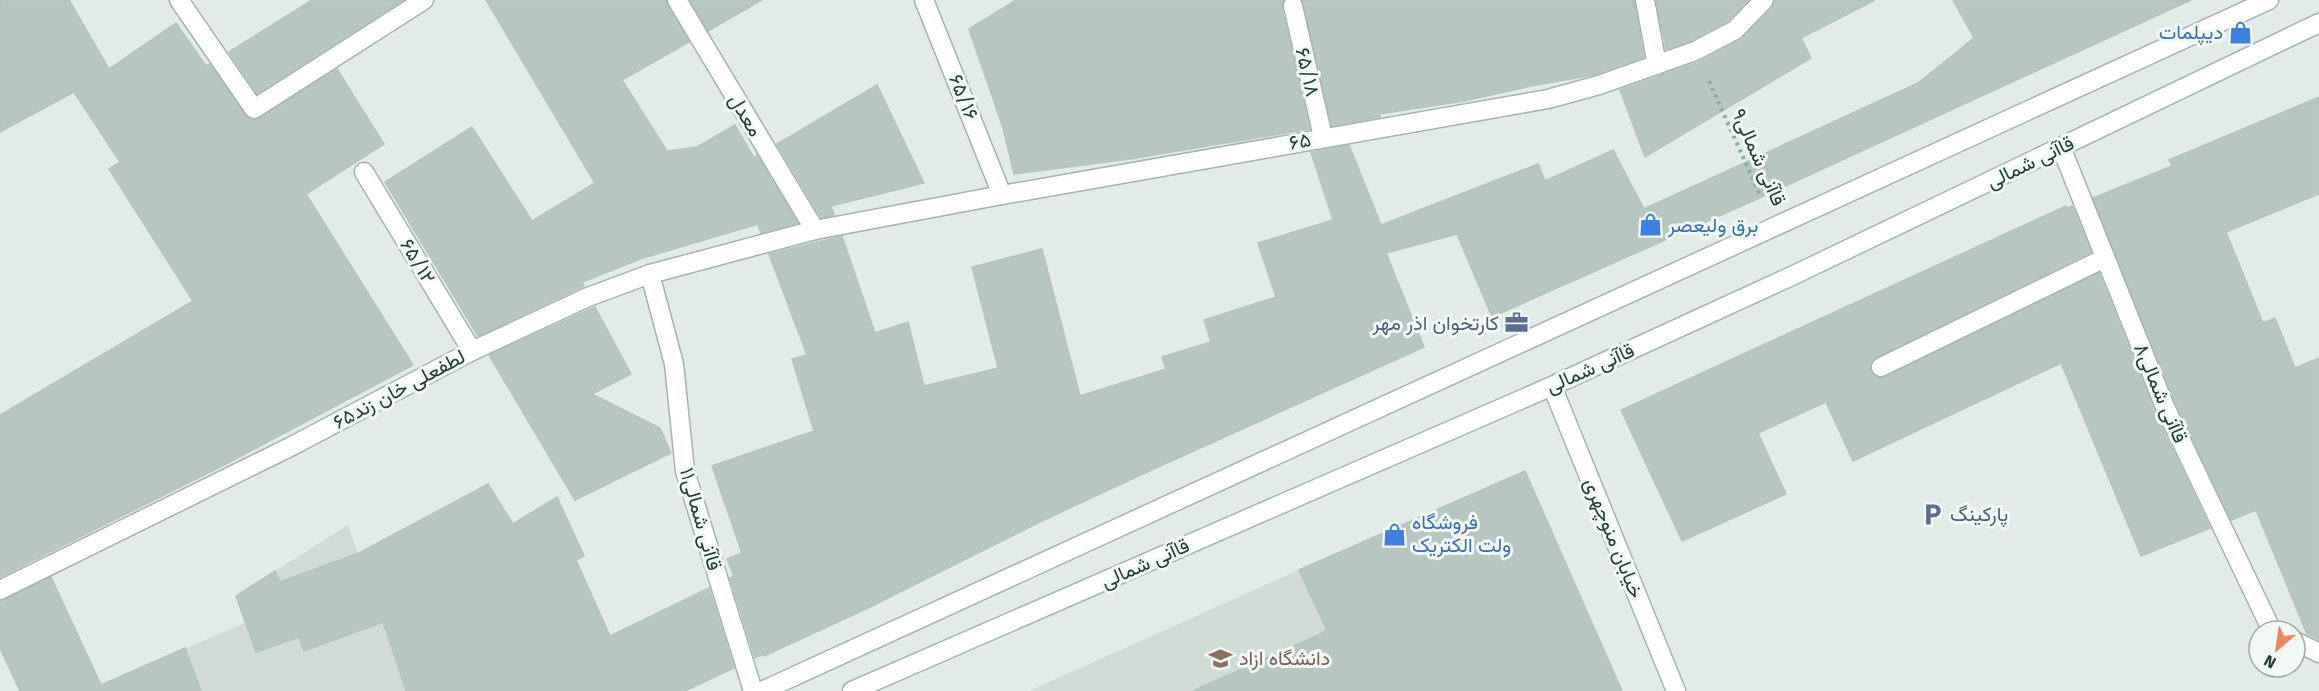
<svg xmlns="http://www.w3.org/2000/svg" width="2319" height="691" font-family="'Fira Sans',Vazirmatn,sans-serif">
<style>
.built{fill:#d0dbd6}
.building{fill:#b7c6c0;stroke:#b4c5bf;stroke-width:1.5}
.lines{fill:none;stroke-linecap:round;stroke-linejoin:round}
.lane-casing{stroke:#a5b3ae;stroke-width:21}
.street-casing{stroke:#a5b3ae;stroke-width:21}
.secondary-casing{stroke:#a0b7b0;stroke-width:21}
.path{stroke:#83aea2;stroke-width:4;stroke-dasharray:3 4.5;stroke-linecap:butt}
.lane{stroke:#fff;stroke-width:18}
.street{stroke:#fff;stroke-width:18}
.secondary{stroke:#fff;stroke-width:18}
.labels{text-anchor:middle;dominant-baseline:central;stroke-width:6;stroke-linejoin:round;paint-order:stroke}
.shop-label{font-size:20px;fill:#366cbe;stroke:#f2f8f5;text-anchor:start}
.street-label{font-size:20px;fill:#223c36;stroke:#f2f8f5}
.service-label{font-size:20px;fill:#4e5e75;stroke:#f2f8f5;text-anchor:end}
.education-label{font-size:20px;fill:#785e54;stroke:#f2f8f5;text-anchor:start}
</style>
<rect width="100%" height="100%" fill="#e2ebe7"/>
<!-- built -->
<g class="built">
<polygon points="348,525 406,691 114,691 110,681 245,623 236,596"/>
<polygon points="1299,570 1353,691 1029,691"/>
</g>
<!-- building -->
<g class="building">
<polygon points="0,0 69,0 109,69 176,23 206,66 210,64 245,115 250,119 260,118 337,69 384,144 306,194 413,365 224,465 0,577 0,415 193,301 109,169 120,162 74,92 0,132"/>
<polygon points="312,0 403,0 257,94 229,52"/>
<polygon points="486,0 666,0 689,42 622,80 667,151 697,147 735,125 754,158 757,155 798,223 761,233 758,224 640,259 582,282 584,286 478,336 385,182 472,127 532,221 595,183"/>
<polygon points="690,0 762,0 708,31"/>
<polygon points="1016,0 1284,0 1282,9 1310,129 1130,159 1014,174 1003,128 969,29"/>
<polygon points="1302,0 1634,0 1644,57 1593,75 1531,86 1464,101 1379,114 1380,117 1332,126"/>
<polygon points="1656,0 1748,0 1728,21 1690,41 1666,49"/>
<polygon points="1775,0 1875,0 1801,38 1811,58 1645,157 1620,90 1699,62 1740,40 1772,8"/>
<polygon points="1953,0 2191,0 1755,200 1492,317 1457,234 1386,253 1424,347 1147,472 1046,519 868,608 764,656 764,654 755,658 730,578 734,576 727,559 742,553 712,466 814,431 792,359 807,355 769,254 842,236 875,333 908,322 924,386 998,368 972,267 1042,249 1080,396 1166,369 1162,357 1211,342 1204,320 1276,297 1258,243 1333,220 1311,152 1349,145 1381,225 1538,164 1545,181 1613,150 1644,209 1918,83 1974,38"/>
<polygon points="877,85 924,183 831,206 834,215 821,218 777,144"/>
<polygon points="2319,97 2319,194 2226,232 2263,323 2275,318 2295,368 2319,358 2319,640 2307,634 2256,510 2231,520 2175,402 2093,198 2172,166 2169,160"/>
<polygon points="2066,206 2067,208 2072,206 2091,252 1876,357 1871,361 1871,371 1875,377 1886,377 2099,273 2155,412 2210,528 2141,556 2061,363 1853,461 1826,402 1758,433 1786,494 1682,541 1621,410"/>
<polygon points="595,307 631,374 592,394 660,428 671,453 575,500 489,355"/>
<polygon points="1525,471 1622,691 1193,691 1327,631 1299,570"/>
<polygon points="488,484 513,524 557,497 584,556 576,560 610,636 709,588 734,668 685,691 406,691 383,622 304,651 299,637 256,652 236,596 275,571 280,582 359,553"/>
<polygon points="51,577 101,685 185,648 201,691 20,691 0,648 0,601"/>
</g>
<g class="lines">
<defs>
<g id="lane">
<polyline points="179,0 254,109 424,0"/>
<polyline points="677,0 815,230"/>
<polyline points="924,0 1002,195"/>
<polyline points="1645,0 1657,65"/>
<polyline points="1293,6 1323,137"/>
<polyline points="364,172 472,351"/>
<polyline points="1881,367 2105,258"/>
<polyline points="762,691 2269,0"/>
</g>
<g id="street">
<polyline points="2061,147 2165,407 2271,629 2275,631"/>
<polyline points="650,274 674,364 685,471 753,691"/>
<polyline points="0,590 292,446 472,351 588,297 650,274 815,230 1002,195 1548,99 1599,85 1695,51 1735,30 1764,0"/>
<polyline points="2295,641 2319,653"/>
</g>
<g id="secondary">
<polyline points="1552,386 1676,691"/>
<polyline points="852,691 1552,386 1796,274 2319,23"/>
</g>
</defs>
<!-- lane casing -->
<use href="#lane" class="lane-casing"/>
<!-- street casing -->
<use href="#street" class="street-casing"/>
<!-- secondary casing -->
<use href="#secondary" class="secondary-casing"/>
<!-- path -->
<polyline class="path" points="1709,81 1760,195"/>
<!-- lane -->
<use href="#lane" class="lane"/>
<!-- street -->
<use href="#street" class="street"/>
<!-- secondary -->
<use href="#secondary" class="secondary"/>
</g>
<!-- icons -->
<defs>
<symbol id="shop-bare" viewBox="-9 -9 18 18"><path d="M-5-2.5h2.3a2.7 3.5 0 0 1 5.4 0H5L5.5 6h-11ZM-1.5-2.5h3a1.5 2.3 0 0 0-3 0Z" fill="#3f7fe0" stroke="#f2f8f5" stroke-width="2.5" paint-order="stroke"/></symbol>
<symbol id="office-bare" viewBox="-9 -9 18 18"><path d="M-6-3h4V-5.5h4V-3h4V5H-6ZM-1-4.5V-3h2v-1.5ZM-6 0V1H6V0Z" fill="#5c6f8a" stroke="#f2f8f5" stroke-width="2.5" paint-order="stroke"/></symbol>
<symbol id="parking-bare" viewBox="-9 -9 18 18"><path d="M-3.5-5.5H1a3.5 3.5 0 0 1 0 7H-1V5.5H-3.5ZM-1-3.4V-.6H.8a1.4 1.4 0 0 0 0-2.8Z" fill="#5c6f8a" stroke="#f2f8f5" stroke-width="2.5" paint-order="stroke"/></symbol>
<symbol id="university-bare" viewBox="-9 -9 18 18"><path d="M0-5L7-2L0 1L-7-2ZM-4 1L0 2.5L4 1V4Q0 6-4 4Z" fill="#8d6e63" stroke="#f2f8f5" stroke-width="2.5" paint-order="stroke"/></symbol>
</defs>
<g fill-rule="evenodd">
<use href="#shop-bare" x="2224" y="16" width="33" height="33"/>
<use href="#shop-bare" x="1634" y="208" width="33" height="33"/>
<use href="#office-bare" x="1500" y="306" width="33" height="33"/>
<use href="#parking-bare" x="1916" y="498" width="33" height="33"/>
<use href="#shop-bare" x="1378" y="518" width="33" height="33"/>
<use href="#university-bare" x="1204" y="642" width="33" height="33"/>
</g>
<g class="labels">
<!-- shop labels -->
<g class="shop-label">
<text x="2223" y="32" text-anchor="end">دیپلمات</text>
<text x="1668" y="225">برق ولیعصر</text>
<text x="1412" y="522">فروشگاه<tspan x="1412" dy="23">ولت الکتریک</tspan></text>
</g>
<!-- street labels -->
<g class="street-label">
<text transform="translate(1308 72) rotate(77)">۶۵/۱۸</text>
<text transform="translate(964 97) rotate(68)">۶۵/۱۶</text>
<text transform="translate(746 115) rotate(59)">معدل</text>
<text transform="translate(1300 141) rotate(-10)">۶۵</text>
<text transform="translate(1759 157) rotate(66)">۹قاآنی شمالی</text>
<text transform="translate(2030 162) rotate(-26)">قاآنی شمالی</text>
<text transform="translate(418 261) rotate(59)">۶۵/۱۲</text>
<text transform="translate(1590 368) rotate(-24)">قاآنی شمالی</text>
<text transform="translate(399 389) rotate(-28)">لطفعلی خان زند۶۵</text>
<text transform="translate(2161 393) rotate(67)">قاآنی شمالی۸</text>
<text transform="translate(701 519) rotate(74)">قاآنی شمالی۱۱</text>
<text transform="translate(1614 538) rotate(68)">خیابان منوچهری</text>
<text transform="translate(1145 563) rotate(-24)">قاآنی شمالی</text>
</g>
<!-- service labels -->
<g class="service-label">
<text x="1499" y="323">کارتخوان اذر مهر</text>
<text x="1950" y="514" text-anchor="start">پارکینگ</text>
</g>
<!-- education labels -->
<g class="education-label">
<text x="1239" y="658">دانشگاه ازاد</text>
</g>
</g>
<!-- north arrow -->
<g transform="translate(2277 649) rotate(209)"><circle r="28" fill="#f2f8f5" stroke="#9fada9" stroke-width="1.5"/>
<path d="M0-4.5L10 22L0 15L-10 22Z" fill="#ed875e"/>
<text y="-9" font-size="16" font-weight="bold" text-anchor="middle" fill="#223c36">N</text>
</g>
</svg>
